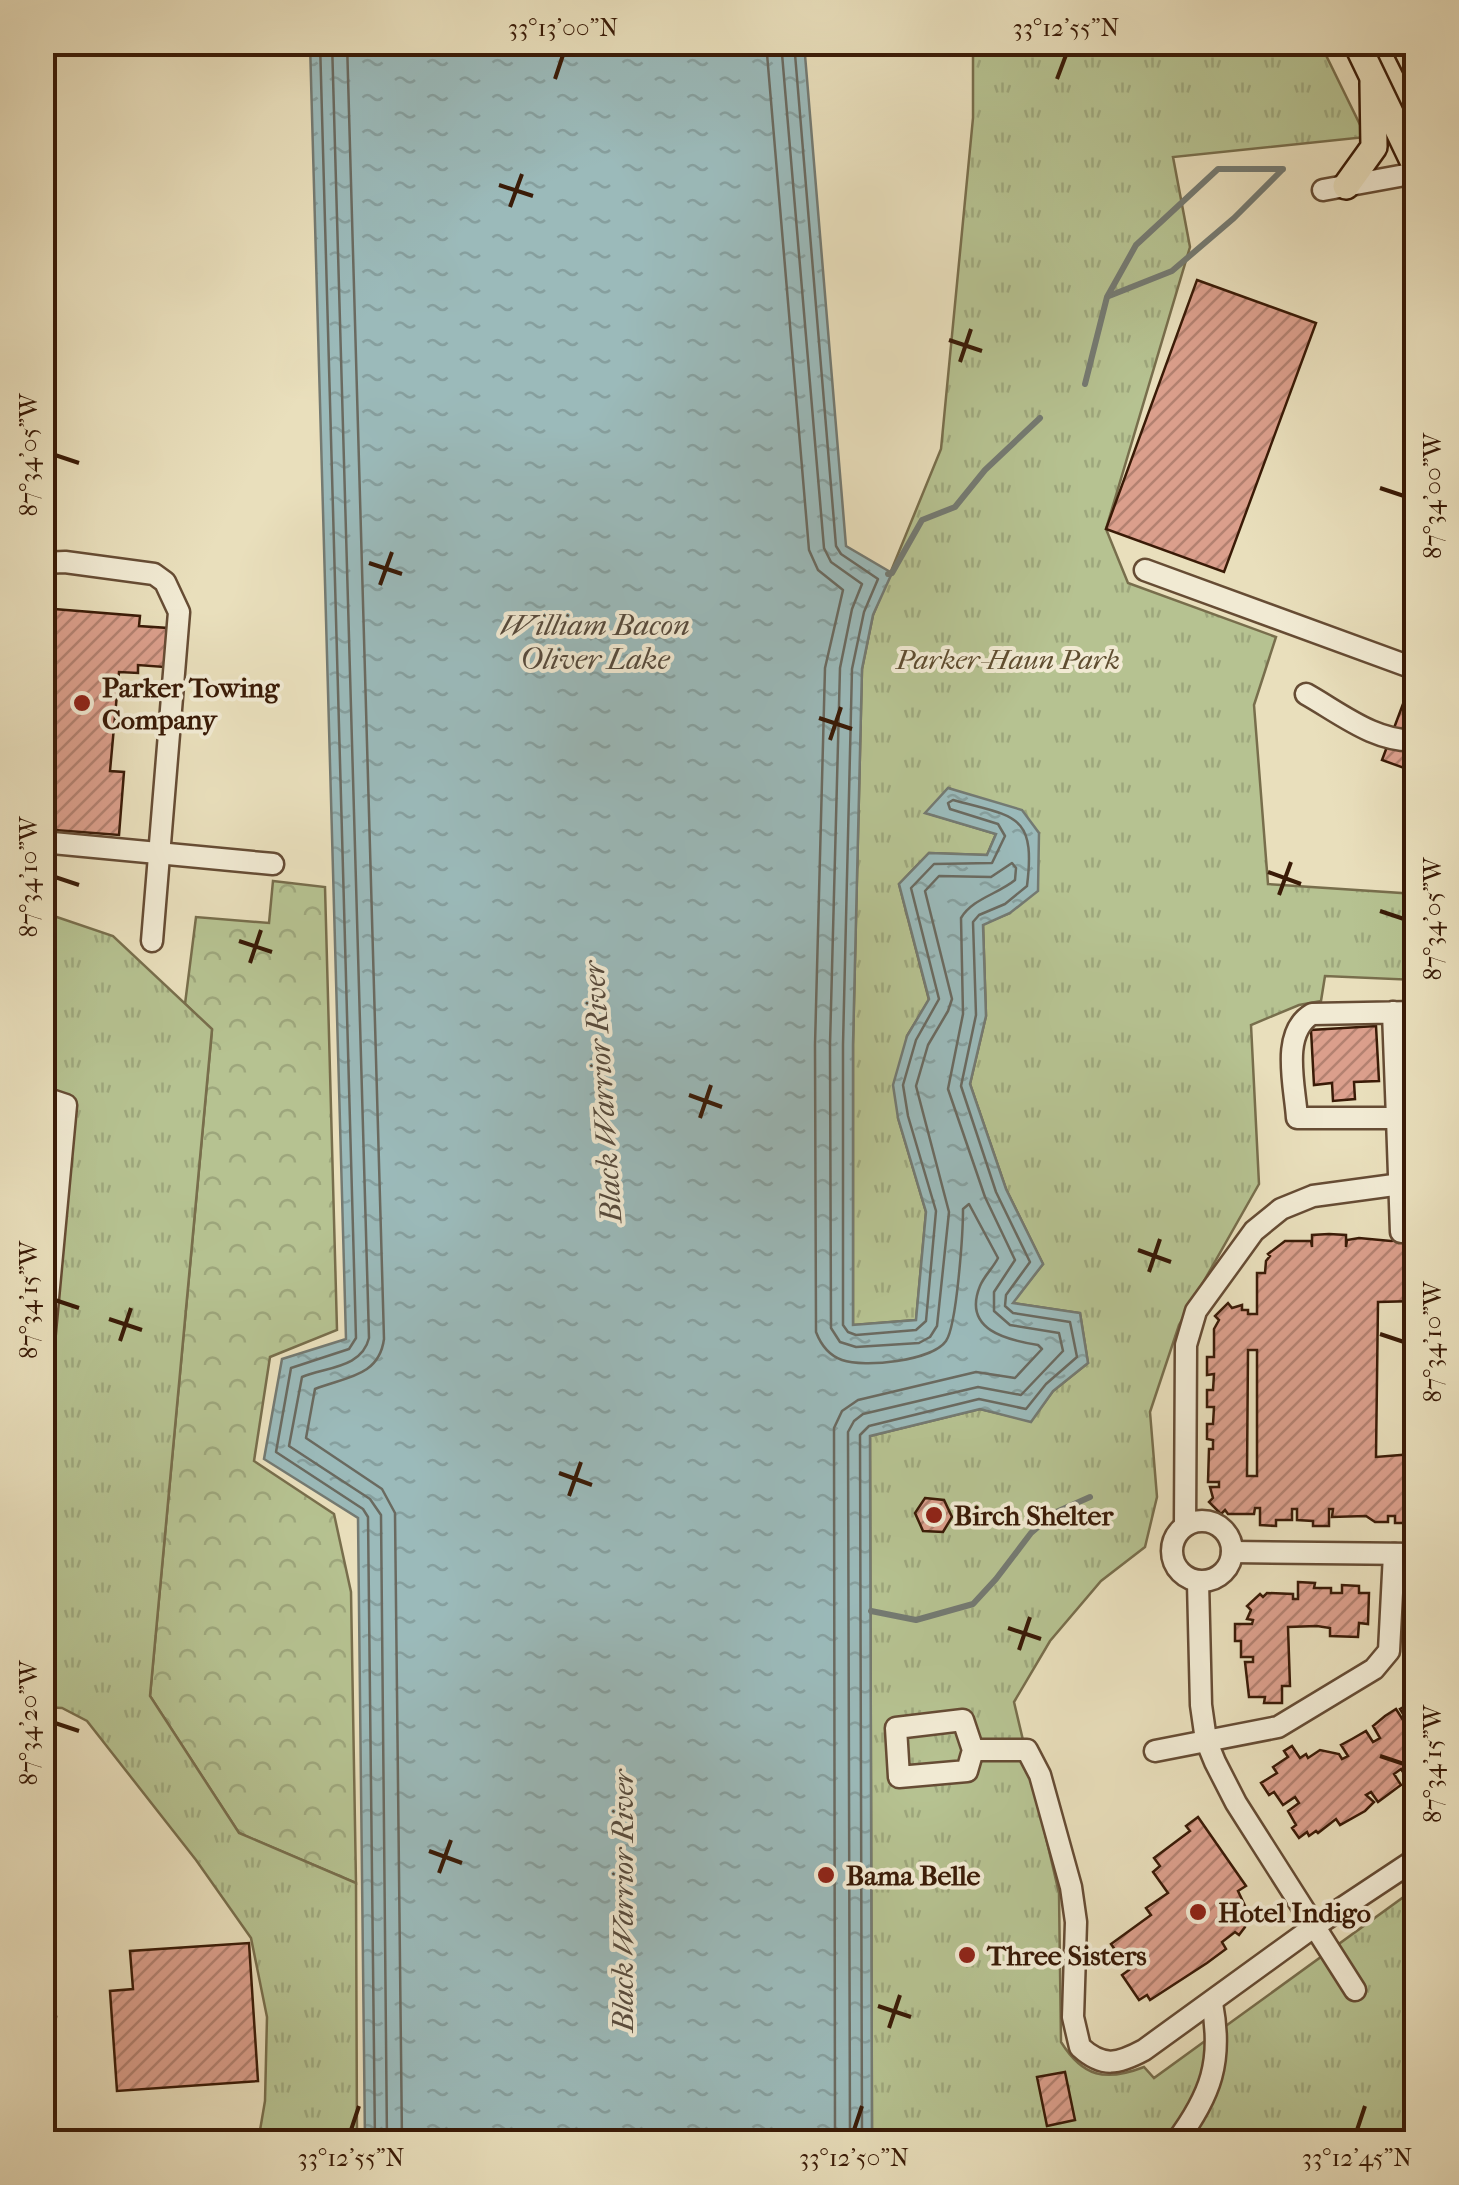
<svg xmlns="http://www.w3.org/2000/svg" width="1459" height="2185" font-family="'IM FELL French Canon',serif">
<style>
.forest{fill:url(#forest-crowns);stroke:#786e4c;stroke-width:2.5}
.park{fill:url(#park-tufts);stroke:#786e4c;stroke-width:2.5}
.water{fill:url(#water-ripples);stroke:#747a72;stroke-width:2.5}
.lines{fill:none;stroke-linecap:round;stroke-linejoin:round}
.shore{stroke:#6a6a60;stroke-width:2.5}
.stream{stroke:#747a72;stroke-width:6}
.building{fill:url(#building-hatch);stroke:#3a1b07;stroke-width:2.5;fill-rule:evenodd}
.minor-casing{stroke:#664c34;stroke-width:25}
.major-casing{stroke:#3a1b07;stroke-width:30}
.minor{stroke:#f1ead3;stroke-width:20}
.major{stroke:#e9dfbc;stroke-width:25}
.ticks{fill:none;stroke:#3a1b07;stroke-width:4}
.poi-dot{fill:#8f2418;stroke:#f1ead3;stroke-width:4}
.labels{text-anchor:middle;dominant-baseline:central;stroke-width:8;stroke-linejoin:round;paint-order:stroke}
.park-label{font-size:28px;font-style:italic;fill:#5f4d30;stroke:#f1ead3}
.poi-label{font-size:28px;font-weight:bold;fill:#3a1b07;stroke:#f1ead3;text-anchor:start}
.water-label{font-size:30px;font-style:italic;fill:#574b3d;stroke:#f1ead3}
.neatline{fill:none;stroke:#3a1b07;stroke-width:4}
.ticks-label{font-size:25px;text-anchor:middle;fill:#3a1b07}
</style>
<defs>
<pattern id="forest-crowns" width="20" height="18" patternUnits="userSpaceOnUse" patternTransform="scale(2.5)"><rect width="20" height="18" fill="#b6c291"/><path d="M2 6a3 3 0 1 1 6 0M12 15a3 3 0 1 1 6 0" fill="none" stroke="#9da67c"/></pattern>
<pattern id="park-tufts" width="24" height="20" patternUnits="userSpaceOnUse" patternTransform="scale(2.5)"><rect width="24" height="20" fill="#b6c291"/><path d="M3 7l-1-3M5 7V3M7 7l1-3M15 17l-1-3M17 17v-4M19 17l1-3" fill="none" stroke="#9da67c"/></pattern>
<pattern id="water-ripples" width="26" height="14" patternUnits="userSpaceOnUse" patternTransform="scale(2.5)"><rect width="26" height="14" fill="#9bbaba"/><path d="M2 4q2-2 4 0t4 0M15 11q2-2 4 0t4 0" fill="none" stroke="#869f9e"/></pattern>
<pattern id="building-hatch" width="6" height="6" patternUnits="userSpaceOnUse" patternTransform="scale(2.5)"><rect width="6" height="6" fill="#db9f8c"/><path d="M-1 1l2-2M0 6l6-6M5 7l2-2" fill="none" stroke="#b38170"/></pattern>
</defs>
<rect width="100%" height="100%" fill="#e9dfbc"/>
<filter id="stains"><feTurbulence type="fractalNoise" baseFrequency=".002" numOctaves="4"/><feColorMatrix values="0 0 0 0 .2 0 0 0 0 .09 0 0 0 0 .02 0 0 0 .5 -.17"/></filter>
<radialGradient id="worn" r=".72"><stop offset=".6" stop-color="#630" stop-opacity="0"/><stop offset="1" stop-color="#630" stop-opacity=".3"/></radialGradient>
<!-- forest -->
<polygon class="forest" points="273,881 325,887 337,1330 270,1357 254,1461 334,1514 351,1592 356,1883 239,1833 150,1696 212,1030 185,1004 196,917 269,923"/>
<!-- park -->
<g class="park">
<path d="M973,43h347l46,94 -193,20 17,90 -84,282 22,54 148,54 -22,68 14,179 148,10v86l-91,-4 -4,25 -22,4 -48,20 8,159 -80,141 -29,87 7,85 -12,50 -44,34 -51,60 -36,61 45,191 2,149c22,35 44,40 83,25l10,11 262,-190v254h-544l-2,-706 110,-27 51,12 22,-30 35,-28 -8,-50 -68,-10 31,-39 -37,-75 -36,-105 16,-68 -3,-92 27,-11 29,-80 -90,-45 -23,25 70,21 -9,21 -58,-2 -30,31 30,116 -22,36 -9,82 28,94 -10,108 -63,5v-280l9,-376 11,-54 68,-166 32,-331z"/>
<polygon points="42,912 113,936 212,1029 150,1696 239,1833 356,1883 357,2142 258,2142 265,2101 267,2017 251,1938 196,1860 87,1721 62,1708 43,1707"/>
</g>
<!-- water -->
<polygon class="water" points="310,43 804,43 846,546 892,573 873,615 862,669 853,1045 853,1325 916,1320 926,1212 898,1118 893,1085 907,1036 929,999 899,884 929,853 987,855 996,834 925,813 948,788 1022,810 1039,833 1038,891 1010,913 983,925 986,1016 970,1084 1006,1189 1043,1264 1013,1303 1080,1313 1088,1363 1053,1391 1031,1422 980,1409 870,1436 872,2142 365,2142 358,1518 264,1459 282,1359 346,1339"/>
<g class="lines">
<!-- shore -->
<g class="shore">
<polyline points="320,42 356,1338 349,1349 291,1368 276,1452 363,1509 368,1517 375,2142"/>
<path d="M332,42l37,1296c-7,30 -43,29 -67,39l-13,69 81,53 11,16 6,627"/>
<path d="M347,42l37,1297c-5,38 -39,38 -69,50l-9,49 76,51 13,24 7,629"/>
<path d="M766,42l43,508 9,20 25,20 -18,78 -10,377 1,287c5,13 12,23 26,28 22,8 90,1 104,-19 11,-16 17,-109 17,-132l6,-5 29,54c-5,10 -14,18 -18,28 -18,44 27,54 58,59l4,4 -27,29 -39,-6 -118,28 -16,11 -8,17 1,714"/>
<path d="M781,42l43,506 7,14 31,22 -10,25 -12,59 -10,377 1,283 9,14 16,5 63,-4 11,-6 7,-11 12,-114 -33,-126 12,-41 20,-34 4,-12 -27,-108 14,-15 52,1 21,-14 4,5 -1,12c-17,14 -43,19 -54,38l2,96 -15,75 37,108 30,63 -21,32v19l16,14 49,8 4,18 -42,44 -43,-8 -115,27 -9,7 -6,11 2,710"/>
<path d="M794,42l42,504 5,8 37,25 -14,33 -12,57 -9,376v280l5,7 8,3 60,-5 10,-9 10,-110 -28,-95 -5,-31 13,-45 23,-41 -28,-111 23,-24 58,-1 13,-27 -7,-12 -48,-15 -2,-6 5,-3c62,17 83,13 74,86l-22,18 -26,11 -6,7 3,93 -15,71 35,106 34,70 -24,33 -1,11 8,7 57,9 7,35 -31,27 -20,25 -47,-10 -110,27 -9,9 2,707"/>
</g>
<!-- stream -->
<g class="stream">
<polyline points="1109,296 1172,271 1234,218 1282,170"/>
<polyline points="1085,384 1107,297 1136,245 1218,169 1283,169"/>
<polyline points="888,574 892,573 922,520 955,507 985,470 1040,418"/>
<polyline points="871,1611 916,1620 973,1604 996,1579 1031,1533 1054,1513 1090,1497"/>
</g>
</g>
<!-- building -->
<g class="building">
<polygon points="1197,280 1316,323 1224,572 1106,529"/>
<polygon points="54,609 140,616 139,626 168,628 164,667 138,665 138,673 119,672 110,771 124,772 119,835 42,829 42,732 45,732"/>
<polygon points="1409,688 1416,691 1416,733 1404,768 1382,760"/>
<polygon points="1376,1026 1379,1081 1354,1082 1355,1099 1333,1101 1332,1083 1314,1085 1311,1030"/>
<path d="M1329,1234l17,1v12l1,-7 12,-2 32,3 25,-3v63l-38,1 -2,155 38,-3 -1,5h3v57h-6v7h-15v-7h-7v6h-13l-9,-6 -34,1 1,-8h-4v17h-16v-5l-16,-1v-11h-5v11h-16v6l-16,-1v-17h-5l-1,6h-26l-3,-4 -4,4 -12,-12 4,-4 -3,-11h9v-5h-11l1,-33h4v-9l-6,-1v-15h6l1,-17h-7v-17h6l1,-16 -7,1v-18h7v-28l5,-9 -4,-4 13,-13 4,5 10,-3v5h6v4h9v-41h8l1,-12 4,-5 -2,-2 17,-13h26l1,6v-12zM1248,1350h9v126h-10z"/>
<polygon points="925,1498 944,1500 952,1517 943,1532 923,1531 915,1513"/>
<polygon points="1298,1582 1315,1583 1314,1588 1331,1588 1331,1593 1342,1593 1342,1585 1359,1586 1359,1593 1369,1593 1368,1624 1359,1623 1358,1637 1330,1636 1330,1628 1317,1626 1288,1627 1290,1686 1282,1686 1282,1703 1264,1703 1265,1697 1249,1697 1245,1662 1253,1662 1253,1657 1241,1657 1241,1641 1235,1641 1235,1624 1252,1624 1253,1620 1247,1619 1251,1610 1247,1606 1260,1594 1263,1597 1267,1593 1293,1594 1293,1599 1298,1599"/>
<polygon points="1416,1691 1416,1776 1409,1781 1401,1769 1394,1774 1401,1785 1378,1802 1371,1792 1366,1795 1374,1802 1365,1811 1340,1825 1336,1819 1318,1833 1316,1831 1309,1836 1307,1832 1299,1838 1292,1828 1296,1825 1288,1811 1299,1803 1295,1797 1283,1805 1274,1792 1269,1795 1261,1783 1277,1773 1273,1767 1288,1757 1284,1751 1292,1746 1300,1758 1306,1754 1308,1758 1320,1750 1339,1754 1342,1759 1348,1756 1341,1745 1352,1739 1366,1731 1373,1742 1380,1738 1373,1726 1385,1716 1396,1709 1403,1720 1409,1716 1405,1717 1400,1709 1409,1704 1405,1698"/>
<polygon points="1198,1817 1246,1886 1238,1891 1246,1908 1245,1927 1239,1935 1235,1932 1222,1942 1226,1949 1207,1963 1150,2000 1147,1995 1139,2000 1122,1975 1129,1970 1111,1944 1151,1915 1146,1908 1168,1893 1153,1872 1160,1866 1154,1858 1190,1831 1186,1826"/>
<polygon points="249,1943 258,2081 117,2091 110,1991 133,1989 130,1951"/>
<polygon points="42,2016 56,2017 50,2060 42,2059"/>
<polygon points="1065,2072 1075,2120 1047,2126 1037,2077"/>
</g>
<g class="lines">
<defs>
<g id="minor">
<polyline points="1323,190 1416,173"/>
<polyline points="42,563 65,562 154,574 165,582 179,612 152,941"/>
<polyline points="1145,570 1416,669"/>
<path d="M1306,694c34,19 70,49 110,46"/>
<polyline points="42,842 273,864"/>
<path d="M1393,1012l4,106h-100c-2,-32 -17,-85 15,-104l104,-2"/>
<polyline points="42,1097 66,1105 42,1362"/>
<polyline points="1397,1118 1401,1232"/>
<circle cx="1202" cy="1551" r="30"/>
<polyline points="1185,1526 1186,1345 1196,1311 1254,1231 1281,1209 1313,1196 1416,1182"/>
<polyline points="1232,1552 1416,1554"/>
<polyline points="1198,1582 1201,1705 1206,1740 1215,1762 1236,1803 1355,1990"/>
<polygon points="963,1720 973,1750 967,1771 899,1777 896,1728"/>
<path d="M973,1750h54l13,25 31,112 5,35 -3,95 7,30c23,21 38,17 64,3l171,-124 101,-67"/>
<polyline points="1155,1751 1278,1727 1374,1669 1389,1651 1394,1554"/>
<path d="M1176,2142c35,-47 47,-81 36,-139"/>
</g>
<g id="major">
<polyline points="1356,42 1416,167"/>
<polyline points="1403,42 1416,68"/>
<polyline points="1346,186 1374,147 1373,83"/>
</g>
</defs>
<!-- minor casing -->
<use href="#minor" class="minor-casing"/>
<!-- major casing -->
<use href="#major" class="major-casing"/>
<!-- minor -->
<use href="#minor" class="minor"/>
<!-- major -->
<use href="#major" class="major"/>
</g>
<!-- ticks -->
<path class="ticks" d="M555,79l8,-24M1057,79l9,-24M499,185l34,11M510,207l12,-33M949,340l33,11M960,362l11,-33M55,455l24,8M1380,488l24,8M369,563l33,11M380,585l12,-33M819,718l33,11M830,740l11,-33M1268,872l33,12M55,877l24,8M1279,895l12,-33M1380,911l24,8M239,941l33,11M250,963l11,-33M689,1095l33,12M700,1118l11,-33M1138,1250l33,12M1149,1272l11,-33M55,1300l24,8M109,1319l33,11M1380,1334l24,8M120,1341l11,-33M559,1473l33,12M569,1496l12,-34M1008,1628l33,11M1019,1650l11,-33M55,1723l24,8M1380,1756l24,8M429,1851l33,12M439,1873l12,-33M878,2006l33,11M889,2028l11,-33M351,2130l8,-24M854,2130l8,-24M1357,2130l8,-24"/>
<!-- markers -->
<g class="poi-dot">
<circle cx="82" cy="703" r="10"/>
<circle cx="934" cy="1515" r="10"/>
<circle cx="826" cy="1875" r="10"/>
<circle cx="1198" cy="1912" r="10"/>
<circle cx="967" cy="1955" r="10"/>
</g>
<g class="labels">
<!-- park labels -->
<g class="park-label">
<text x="1008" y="659">Parker-Haun Park</text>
</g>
<!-- poi labels -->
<g class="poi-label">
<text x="102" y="687">Parker Towing<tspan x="102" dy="32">Company</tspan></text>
<text x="954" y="1515">Birch Shelter</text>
<text x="846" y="1875">Bama Belle</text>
<text x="1218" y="1912">Hotel Indigo</text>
<text x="987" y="1955">Three Sisters</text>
</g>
<!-- water labels -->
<g class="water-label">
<text x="595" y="625">William Bacon<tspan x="595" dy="34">Oliver Lake</tspan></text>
<text transform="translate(603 1092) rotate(-94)">Black Warrior River</text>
<text transform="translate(623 1901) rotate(-90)">Black Warrior River</text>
</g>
</g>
<!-- margin -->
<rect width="1459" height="2185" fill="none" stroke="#e9dfbc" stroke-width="110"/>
<rect x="55" y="55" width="1349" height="2075" class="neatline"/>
<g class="ticks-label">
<text x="563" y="36">33°13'00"N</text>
<text x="1066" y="36">33°12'55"N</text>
<text transform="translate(28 455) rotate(-90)" y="9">87°34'05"W</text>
<text transform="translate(1432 496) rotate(-90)" y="9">87°34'00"W</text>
<text transform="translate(28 877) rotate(-90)" y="9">87°34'10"W</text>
<text transform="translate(1432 919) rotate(-90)" y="9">87°34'05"W</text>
<text transform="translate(28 1300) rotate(-90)" y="9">87°34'15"W</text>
<text transform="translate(1432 1342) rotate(-90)" y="9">87°34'10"W</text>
<text transform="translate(28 1723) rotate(-90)" y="9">87°34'20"W</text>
<text transform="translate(1432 1764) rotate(-90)" y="9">87°34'15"W</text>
<text x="351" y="2166">33°12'55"N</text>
<text x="854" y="2166">33°12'50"N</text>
<text x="1357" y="2166">33°12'45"N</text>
</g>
<rect width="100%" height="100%" filter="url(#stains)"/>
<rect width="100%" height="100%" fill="url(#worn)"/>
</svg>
